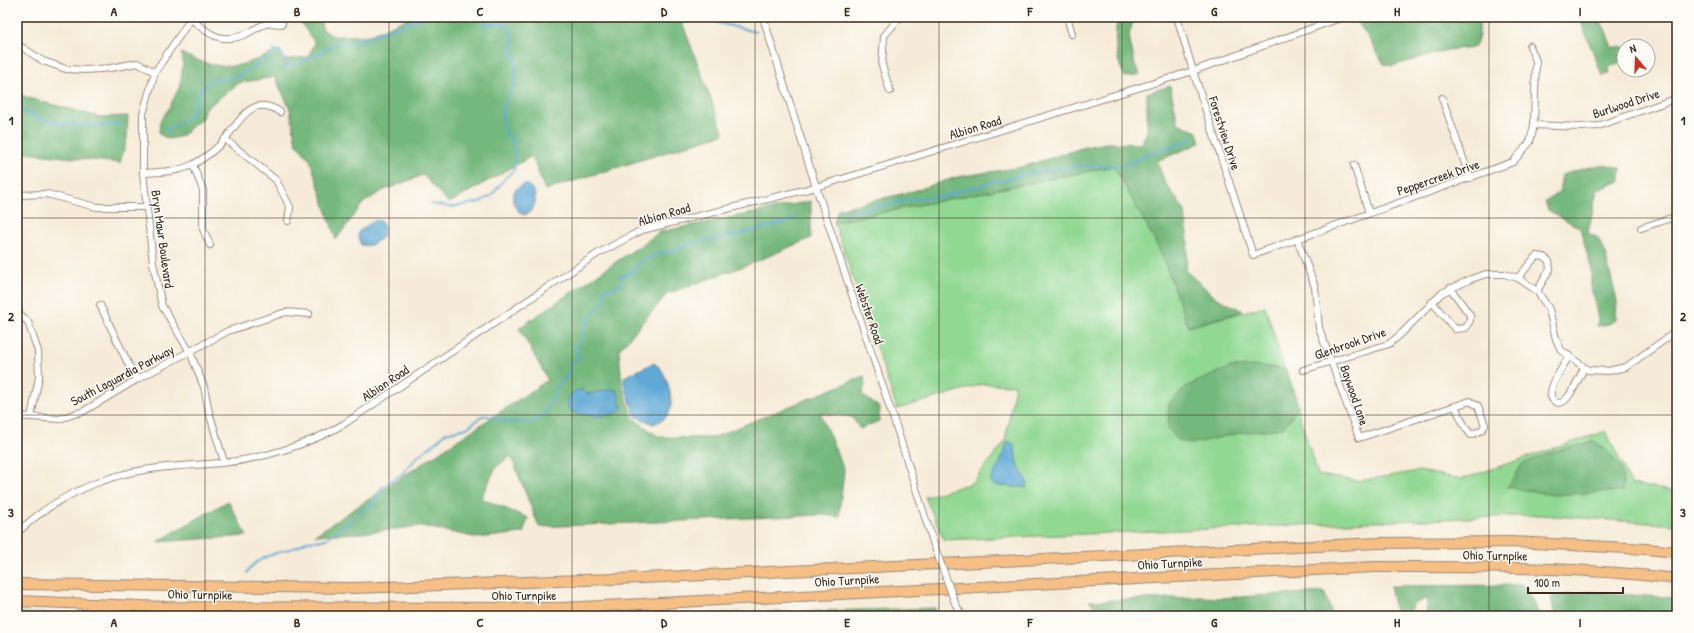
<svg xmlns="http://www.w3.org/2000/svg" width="1694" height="633" font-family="'Patrick Hand',sans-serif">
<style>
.green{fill:#91d893;stroke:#668158}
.forest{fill:#74b87d;stroke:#58714e}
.water{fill:#5ea9d6;stroke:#4c6a7a}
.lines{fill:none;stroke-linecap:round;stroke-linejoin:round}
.stream{stroke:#5ea9d6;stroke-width:2}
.minor-casing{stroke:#988a7b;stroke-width:8}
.highway-casing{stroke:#988a7b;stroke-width:12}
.minor{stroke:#fff;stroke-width:6}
.highway{stroke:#f5bf86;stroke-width:10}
.minor-bridge-casing{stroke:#988a7b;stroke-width:8;stroke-linecap:butt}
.minor-bridge{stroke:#fff;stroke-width:6}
.grid{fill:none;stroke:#3b2a1e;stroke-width:1;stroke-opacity:0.55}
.labels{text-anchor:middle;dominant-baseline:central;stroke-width:3;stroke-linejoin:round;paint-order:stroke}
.street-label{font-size:13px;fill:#3b2a1e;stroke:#fdfcf7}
.neatline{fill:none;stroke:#3b2a1e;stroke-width:1.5}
.grid-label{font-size:13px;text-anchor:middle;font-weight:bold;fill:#3b2a1e}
</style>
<rect width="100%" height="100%" fill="#fdfcf7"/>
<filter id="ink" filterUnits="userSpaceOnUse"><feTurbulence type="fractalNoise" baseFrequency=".025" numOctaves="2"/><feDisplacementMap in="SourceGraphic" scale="8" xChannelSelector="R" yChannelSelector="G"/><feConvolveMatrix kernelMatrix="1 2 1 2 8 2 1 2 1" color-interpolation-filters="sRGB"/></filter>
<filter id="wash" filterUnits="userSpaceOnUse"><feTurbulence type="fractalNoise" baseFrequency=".012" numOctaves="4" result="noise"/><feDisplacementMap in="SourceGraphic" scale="16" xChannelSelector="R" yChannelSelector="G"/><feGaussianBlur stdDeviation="0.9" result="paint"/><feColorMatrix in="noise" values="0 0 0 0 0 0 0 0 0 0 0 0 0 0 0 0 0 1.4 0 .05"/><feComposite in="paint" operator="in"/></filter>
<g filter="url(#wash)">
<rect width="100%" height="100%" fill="#f6ebd8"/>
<!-- green -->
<g class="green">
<polygon points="1114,166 1161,252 1188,327 1265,306 1318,475 1358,481 1419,471 1462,479 1606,431 1631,484 1677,492 1677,525 1540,515 944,540 925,497 972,483 1005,442 1015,385 983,384 897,409 834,222"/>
<polygon points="17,612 101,616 17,616"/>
</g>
<!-- forest -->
<g class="forest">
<path d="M297,17h22l4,13 10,6h15l22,-1 41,-18h269l44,117 -179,56 -13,-34 -83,47 -26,-28 -39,15 -21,13 -27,37 -26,-80 -14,-16 -6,-35 -15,-32 -36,6 -33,25 -4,10 -17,15 -6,4 -11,2 -9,-5 1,-13 8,-11 12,-24 3,-23 -2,-10c18,9 39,16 59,12 13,-3 26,-10 39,-14l2,6 3,3 24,-3 7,-14z"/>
<path d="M1118,17h16l-5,19 6,29 5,9 -5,2 -10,1c-10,-19 -12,-39 -7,-60z"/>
<polygon points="1366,17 1479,17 1479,36 1475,47 1447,50 1392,66 1384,64 1366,34 1356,21"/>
<polygon points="1579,17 1598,17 1605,29 1612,47 1624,47 1624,60 1608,68 1609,74 1602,75"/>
<polygon points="1170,86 1178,123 1197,132 1200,143 1157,161 1165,183 1185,211 1188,242 1186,271 1215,297 1243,311 1188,327 1161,252 1114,166 834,222 838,209 910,192 957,177 1022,167 1085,147 1107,143 1141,144 1147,132 1147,93"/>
<polygon points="17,93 28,98 100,117 128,116 127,139 120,163 17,152"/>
<polygon points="1608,165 1621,168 1620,181 1597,190 1588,233 1597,237 1604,249 1617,301 1616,320 1609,324 1597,326 1598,319 1591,287 1591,268 1580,228 1548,210 1545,202 1559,192 1562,175 1585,168"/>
<polygon points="811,201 811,238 750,264 667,294 619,350 622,385 633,418 659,437 712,438 864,376 865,384 862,395 880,408 879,421 860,429 852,417 820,413 844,470 839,517 822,515 539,527 511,456 496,467 481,498 528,518 523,533 478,538 422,526 361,533 315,535 548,380 519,328 660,232"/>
<polygon points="1258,366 1286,369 1299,407 1283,428 1240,433 1190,444 1178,440 1168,428 1169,403 1187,386 1231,367"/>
<path d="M1594,441c16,10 35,30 28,50l-69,4 -46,-8 7,-9 8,-14 30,-12z"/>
<polygon points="228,501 247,536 157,542"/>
<polygon points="1523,585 1527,588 1540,616 1426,616 1428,598 1412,605 1409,616 1396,616 1390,586"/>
<polygon points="1324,592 1333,616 1103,616 1089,601 1203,597 1220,598"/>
<polygon points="1590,592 1677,598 1677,616 1555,616 1551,597"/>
<polygon points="935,608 936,616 622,616"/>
</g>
<!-- water -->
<g class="water">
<path d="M525,184c15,5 13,27 -1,31 -8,-4 -14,-14 -10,-23 2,-4 7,-6 11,-8z"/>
<path d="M375,220l6,1 3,7 -1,8c-7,7 -12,11 -22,9l-3,-10 1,-4c7,-3 10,-8 16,-11z"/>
<path d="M654,363c2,2 5,3 7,6 7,10 15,37 6,47 -3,4 -9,6 -14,8l-18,-8 -11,-33v-6z"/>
<path d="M581,389l5,5c11,-1 20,-5 31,-4l5,18c-8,13 -41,8 -53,2 -3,-12 -1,-17 12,-21z"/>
<polygon points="1008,441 1015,445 1016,460 1028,484 1026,488 992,485 991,478 999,465"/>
</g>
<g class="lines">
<!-- stream -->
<g class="stream">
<polyline points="694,17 756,32"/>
<path d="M17,108c7,3 15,8 23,10 25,9 56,9 83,6"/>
<path d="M166,130c11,-5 32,-14 29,-29l6,-12 11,-9 21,-2 8,-3 31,-19 2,-6h5c4,4 5,8 4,13l3,4c18,-4 32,-14 48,-21 7,-3 15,-3 22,-5 23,-7 46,-16 70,-24"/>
<path d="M431,204l21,3 28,-5 12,-7 13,-17 9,-8c1,-9 2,-19 -1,-28 -1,-3 -4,-4 -6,-7 -3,-4 -5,-16 -5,-21 0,-6 4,-12 7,-17 7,-15 11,-34 2,-48l2,-6 -2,-13 -7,-6h-22l-3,-7"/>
<polyline points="841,214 920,198 946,196 963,190 986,185 992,181 1002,181 1027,174 1071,167 1122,165 1131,163 1150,153 1194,139"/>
<path d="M247,573c8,-16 33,-21 49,-26 4,-1 7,-4 11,-6 6,-1 11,1 19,-2l49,-37 6,-14 21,-14 17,-19 16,-12 10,-10 22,-5 15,-12h7l10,4 26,3 12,-3 10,-10 3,-8 10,-19 10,-10v-10l9,-4 -3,-10 7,-14 1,-9 21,-28 -1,-9 14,-2 3,-4v-7l10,-3 7,-8 13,-9 23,-6 15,-6 47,-9 61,-16"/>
</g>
</g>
</g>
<g filter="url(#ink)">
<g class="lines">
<defs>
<g id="minor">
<path d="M189,17c20,18 34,29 61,15 14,-8 15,-10 32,-8"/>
<polyline points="192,17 155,72 143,114 143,173 153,263 162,306 190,352 204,387 209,412 224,462"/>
<polyline points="763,17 816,187 895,423 933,542"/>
<polyline points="1067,17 1072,34"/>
<polyline points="1177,17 1193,71 1253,255 1513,162 1530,142 1534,125 1536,61 1530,46"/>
<polyline points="17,44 43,61 66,69 86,70 111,68 137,63 155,72"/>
<polyline points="890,91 882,65 884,36 900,17"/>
<polyline points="1442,98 1470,178"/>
<polyline points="1534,125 1580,127 1598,126 1677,98"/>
<polyline points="225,139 276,180 290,207 288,221"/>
<polyline points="193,165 203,190 203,229 210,245"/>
<polyline points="1354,165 1369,213"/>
<path d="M143,173c18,-1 36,-1 51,-9 12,-7 23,-15 31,-25 15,-18 27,-46 55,-27"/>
<polyline points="17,195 47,194 96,207 146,207"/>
<polyline points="1641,228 1677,216"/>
<polyline points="1297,239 1315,287 1319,328 1359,438 1470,401 1478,406 1485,425 1482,430 1471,435 1465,427 1455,406"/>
<polyline points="1518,278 1536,256 1544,257 1549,261 1550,269 1537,291"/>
<polyline points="1432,302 1455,329 1466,328 1470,320 1470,315 1450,288"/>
<polyline points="100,305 136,380"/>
<polyline points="17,311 28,322 38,351 39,377 31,417"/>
<path d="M1569,356c-6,11 -17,25 -18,37 -1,3 1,6 3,8 12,11 26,-26 30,-33"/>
<polyline points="1303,370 1389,344 1401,334 1442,293 1471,279 1486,274 1504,274 1518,278 1537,291 1549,309 1556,339 1561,350 1588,370 1608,371 1626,367 1677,331"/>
<polyline points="17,416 59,419 84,411 136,380 228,331 286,312 309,314"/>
<path d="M17,533c28,-27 63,-46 100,-57 34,-10 70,-10 105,-13 40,-4 88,-19 122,-39l253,-170 45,-24 174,-43 377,-116 150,-54"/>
<polyline points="955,603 962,616"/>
</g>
<g id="highway">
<polyline points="17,584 354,588 643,578 1378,543 1512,542 1646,549 1677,552"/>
<path d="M17,601l148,6 397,1 812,-41c101,0 202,-1 303,12"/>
</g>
</defs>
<!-- minor casing -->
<use href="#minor" class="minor-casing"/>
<!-- highway casing -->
<use href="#highway" class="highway-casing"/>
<!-- minor -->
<use href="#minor" class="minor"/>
<!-- highway -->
<use href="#highway" class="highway"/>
<defs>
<polyline id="minor-bridge" points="933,542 955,603"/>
</defs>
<!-- minor-bridge casing -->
<use href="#minor-bridge" class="minor-bridge-casing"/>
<!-- minor-bridge -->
<use href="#minor-bridge" class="minor-bridge"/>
</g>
</g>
<!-- grid -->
<path class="grid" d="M205,17v599M389,17v599M572,17v599M755,17v599M939,17v599M1122,17v599M1305,17v599M1489,17v599M17,218h1660M17,415h1660"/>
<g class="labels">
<!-- street labels -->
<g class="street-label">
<text transform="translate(1626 103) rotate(-18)">Burlwood Drive</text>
<text transform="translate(975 127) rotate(-17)">Albion Road</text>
<text transform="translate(1225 133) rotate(72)">Forestview Drive</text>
<text transform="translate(1438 177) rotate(-19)">Peppercreek Drive</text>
<text transform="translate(664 214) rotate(-16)">Albion Road</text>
<text transform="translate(163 239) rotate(82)">Bryn Mawr Boulevard</text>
<text transform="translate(870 314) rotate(71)">Webster Road</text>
<text transform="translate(1350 343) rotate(-19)">Glenbrook Drive</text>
<text transform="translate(122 375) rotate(-28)">South Laguardia Parkway</text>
<text transform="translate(385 383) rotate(-34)">Albion Road</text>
<text transform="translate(1355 395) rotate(71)">Baywood Lane</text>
<text transform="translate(1495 555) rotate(1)">Ohio Turnpike</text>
<text transform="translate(1170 563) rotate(-3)">Ohio Turnpike</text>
<text transform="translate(847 580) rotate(-3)">Ohio Turnpike</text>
<text transform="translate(200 594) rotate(1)">Ohio Turnpike</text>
<text x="524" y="595">Ohio Turnpike</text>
</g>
</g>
<!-- margin -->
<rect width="1694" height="633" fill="none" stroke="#fdfcf7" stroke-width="44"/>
<!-- north arrow -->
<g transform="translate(1636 58) rotate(341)"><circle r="19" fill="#fdfcf7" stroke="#afa8a0"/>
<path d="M0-3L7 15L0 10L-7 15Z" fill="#c8321e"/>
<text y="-6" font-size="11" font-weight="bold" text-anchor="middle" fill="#3b2a1e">N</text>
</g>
<!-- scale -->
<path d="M1528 587v6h95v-6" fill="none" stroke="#3b2a1e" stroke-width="2"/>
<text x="1534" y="587" font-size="12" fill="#3b2a1e" stroke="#fdfcf7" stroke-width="3" paint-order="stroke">100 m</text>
<rect x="22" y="22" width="1650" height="589" class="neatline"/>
<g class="grid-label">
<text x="114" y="16">A</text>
<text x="297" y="16">B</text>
<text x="480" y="16">C</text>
<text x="664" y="16">D</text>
<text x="847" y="16">E</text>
<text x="1030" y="16">F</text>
<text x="1214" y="16">G</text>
<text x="1397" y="16">H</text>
<text x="1580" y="16">I</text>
<text x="11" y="125">1</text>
<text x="1683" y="125">1</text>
<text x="11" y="321">2</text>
<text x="1683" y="321">2</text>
<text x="11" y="517">3</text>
<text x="1683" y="517">3</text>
<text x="114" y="627">A</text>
<text x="297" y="627">B</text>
<text x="480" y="627">C</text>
<text x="664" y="627">D</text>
<text x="847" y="627">E</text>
<text x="1030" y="627">F</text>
<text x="1214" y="627">G</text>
<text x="1397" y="627">H</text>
<text x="1580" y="627">I</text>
</g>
</svg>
